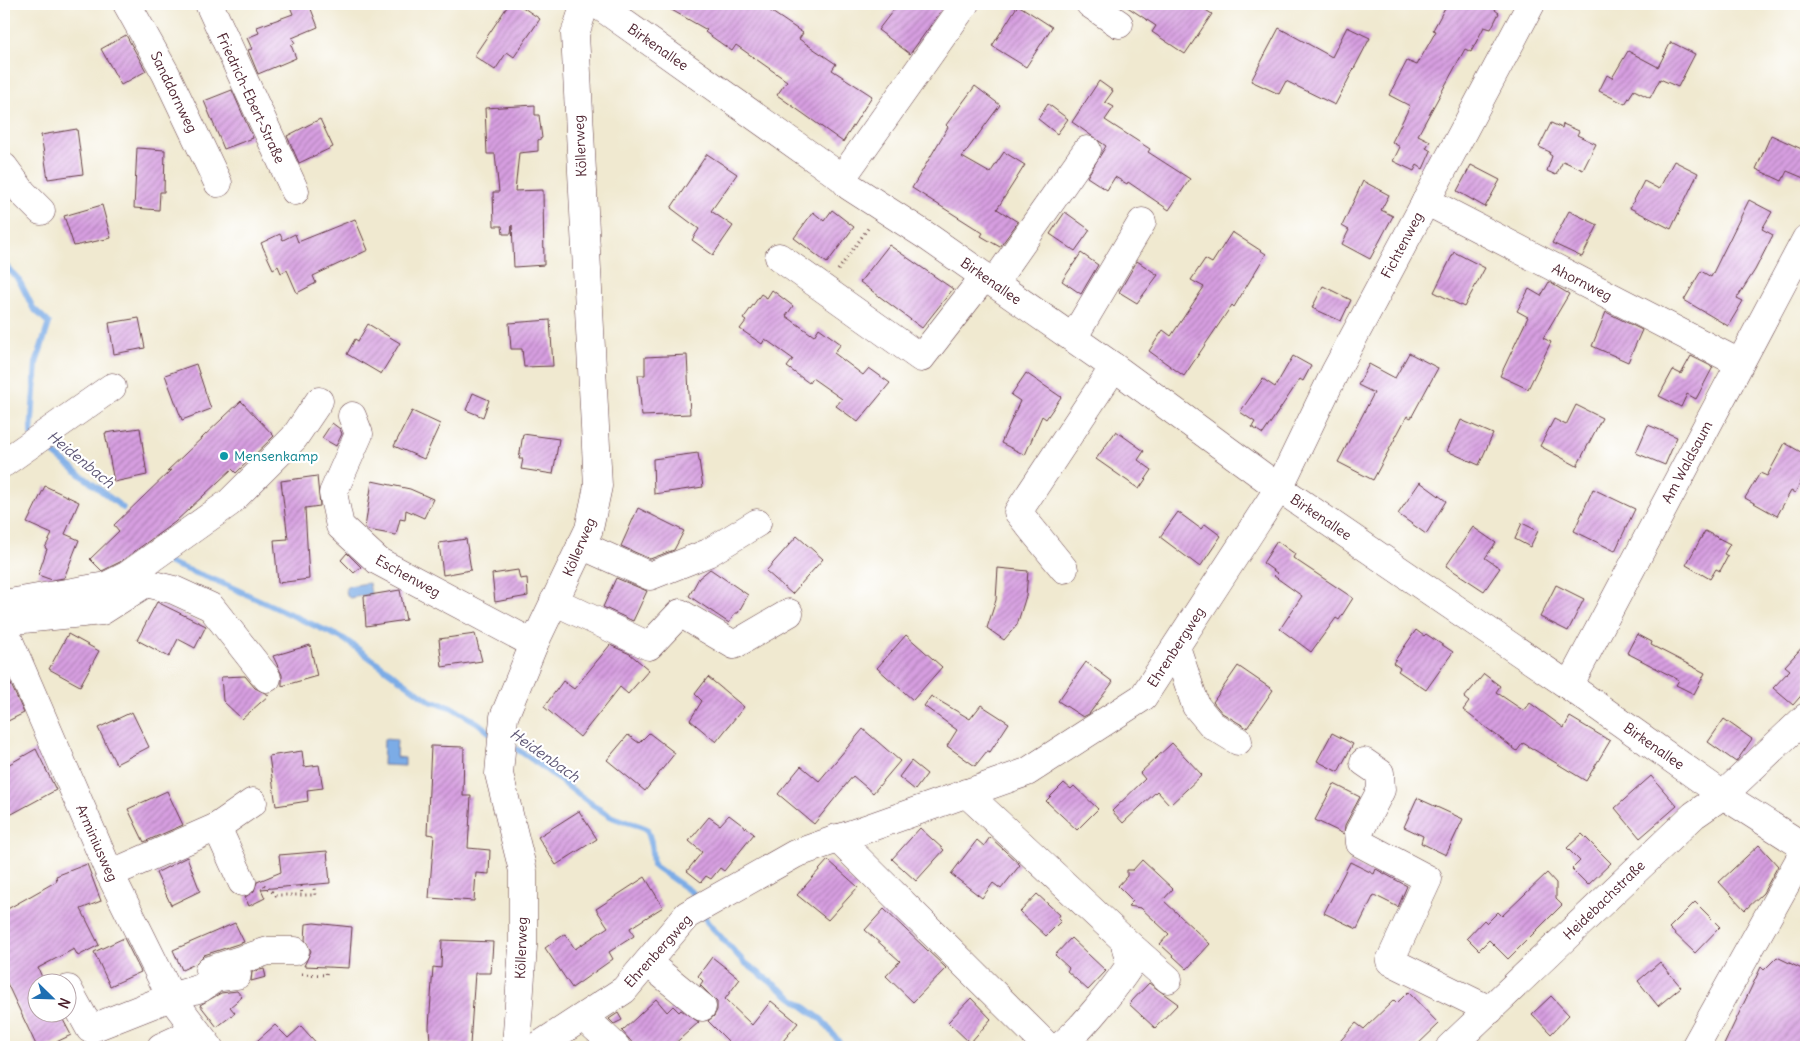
<svg xmlns="http://www.w3.org/2000/svg" width="1810" height="1051" font-family="Delius,sans-serif">
<style>
.water{fill:#7bace6;stroke:#626688}
.lines{fill:none;stroke-linecap:round;stroke-linejoin:round}
.stream{stroke:#7bace6;stroke-width:6}
.building{fill:url(#building-hatch)}
.minor-casing{stroke:#633d44;stroke-width:29}
.path{stroke:#633d44;stroke-width:3;stroke-dasharray:1 4;stroke-linecap:butt}
.minor{stroke:#fff;stroke-width:28}
.culture-dot{fill:#0f9aa8;stroke:#fff;stroke-width:2}
.labels{text-anchor:middle;dominant-baseline:central;stroke-width:4.5;stroke-linejoin:round;paint-order:stroke}
.street-label{font-size:14px;fill:#4a1f2b;stroke:#fff}
.culture-label{font-size:14px;fill:#0d838f;stroke:#fff;text-anchor:start}
.water-label{font-size:15px;font-style:italic;fill:#5e5776;stroke:#fff}
</style>
<defs>
<pattern id="building-hatch" width="6" height="6" patternUnits="userSpaceOnUse" patternTransform="scale(1.25)"><rect width="6" height="6" fill="#d79fe1"/><path d="M-1 1l2-2M0 6l6-6M5 7l2-2" fill="none" stroke="#b081b7"/></pattern>
</defs>
<rect width="100%" height="100%" fill="#fff"/>
<filter id="ink" filterUnits="userSpaceOnUse"><feTurbulence type="fractalNoise" baseFrequency=".02" numOctaves="2"/><feDisplacementMap in="SourceGraphic" scale="10" xChannelSelector="R" yChannelSelector="G"/><feConvolveMatrix kernelMatrix="1 2 1 2 8 2 1 2 1" color-interpolation-filters="sRGB"/></filter>
<filter id="wash" filterUnits="userSpaceOnUse"><feTurbulence type="fractalNoise" baseFrequency=".0096" numOctaves="4" result="noise"/><feDisplacementMap in="SourceGraphic" scale="20" xChannelSelector="R" yChannelSelector="G"/><feGaussianBlur stdDeviation="1.12" result="paint"/><feColorMatrix in="noise" values="0 0 0 0 0 0 0 0 0 0 0 0 0 0 0 0 0 1.4 0 .05"/><feComposite in="paint" operator="in"/></filter>
<g filter="url(#wash)">
<rect width="100%" height="100%" fill="#f0e9d0"/>
<!-- water -->
<g class="water">
<polygon points="369,583 371,594 350,598 347,596 346,590 348,586"/>
<polygon points="384,739 397,740 396,757 405,758 405,766 383,765"/>
</g>
<g class="lines">
<!-- stream -->
<g class="stream">
<polyline points="4,264 19,280 33,308 49,323 36,363 31,434"/>
<polyline points="42,444 123,508"/>
<polyline points="162,560 222,583 344,639 430,701 451,707 478,723 495,737"/>
<path d="M508,744c36,20 64,49 99,70 11,8 27,8 40,15l4,13 2,23 40,28 4,9"/>
<polyline points="703,913 707,922 744,962 822,1020 843,1047"/>
</g>
</g>
<g id="blocks">
<!-- building -->
<g class="building">
<polygon points="289,4 309,4 318,27 292,38 295,43 291,45 296,58 258,74 248,50 252,49 247,38 259,33 257,27 293,14"/>
<polygon points="509,4 518,4 540,19 514,57 507,52 495,70 474,56"/>
<polygon points="661,4 760,4 803,33 799,39 836,64 832,70 872,96 843,142 777,95 787,81 736,45 732,51 705,32 707,30"/>
<polygon points="898,4 946,4 910,54 878,30"/>
<polygon points="1123,4 1196,4 1212,14 1185,54 1152,32 1156,26"/>
<polygon points="1447,4 1498,4 1495,10 1499,13 1491,29 1484,27 1471,52 1465,49 1418,135 1430,141 1426,148 1431,151 1423,169 1417,165 1414,171 1393,161 1400,147 1392,142 1410,106 1389,95 1407,61 1417,65 1436,31 1433,30"/>
<polygon points="1018,5 1052,27 1026,67 992,46"/>
<polygon points="1347,27 1370,38 1335,105 1286,81 1279,94 1251,81 1279,28 1332,57"/>
<polygon points="126,35 146,71 121,85 101,49"/>
<polygon points="1671,42 1695,54 1678,87 1660,79 1650,98 1634,90 1625,104 1599,91 1607,75 1612,78 1628,51 1658,67"/>
<polygon points="1099,81 1113,91 1105,102 1114,107 1105,120 1150,149 1148,152 1190,179 1169,210 1128,182 1127,184 1115,177 1107,190 1087,177 1106,146 1072,122"/>
<polygon points="975,86 1000,105 962,157 990,173 1004,152 1025,165 997,209 1018,222 1000,247 981,236 983,233 912,188 948,127 946,125"/>
<polygon points="232,90 253,138 224,149 204,101"/>
<polygon points="1048,104 1068,119 1057,134 1038,119"/>
<polygon points="535,105 535,115 539,115 542,138 538,140 538,151 519,153 515,191 543,190 544,265 514,267 512,225 511,234 503,234 502,226 494,226 493,192 499,192 495,154 487,154 485,108"/>
<polygon points="320,119 333,147 299,163 287,136"/>
<polygon points="1551,123 1562,128 1563,124 1579,131 1577,135 1596,144 1583,170 1563,161 1556,175 1547,171 1552,156 1549,154 1550,152 1539,147"/>
<polygon points="77,129 83,174 48,179 41,135"/>
<polygon points="1771,135 1806,151 1806,179 1787,171 1782,181 1756,169"/>
<polygon points="137,148 165,150 164,192 160,192 159,210 134,208"/>
<polygon points="707,154 737,174 711,211 733,226 713,255 692,240 699,229 671,208"/>
<polygon points="1674,161 1698,173 1671,229 1630,208 1644,181 1659,189"/>
<polygon points="1471,165 1500,180 1485,207 1457,191"/>
<polygon points="1363,181 1389,195 1381,210 1393,216 1370,259 1342,244 1349,230 1342,226"/>
<polygon points="1749,200 1772,212 1762,229 1773,235 1755,270 1737,298 1743,301 1728,326 1684,300 1701,271 1711,277"/>
<polygon points="102,205 111,238 74,246 64,216"/>
<polygon points="832,210 854,227 827,263 794,238 813,212 824,221"/>
<polygon points="1569,211 1598,225 1582,257 1552,243"/>
<polygon points="1065,212 1090,230 1075,251 1050,234"/>
<polygon points="355,219 368,250 313,276 316,283 297,293 287,270 281,273 278,266 273,269 261,243 280,234 283,240 295,234 298,242"/>
<polygon points="1232,232 1266,254 1234,307 1232,305 1184,376 1149,351 1163,330 1171,336 1204,287 1191,280 1205,259 1212,263"/>
<polygon points="889,245 953,289 922,328 860,282"/>
<polygon points="1454,252 1485,268 1464,307 1434,292"/>
<polygon points="1081,253 1098,265 1081,294 1062,281"/>
<polygon points="1137,261 1158,275 1137,303 1119,292"/>
<polygon points="1549,282 1569,294 1543,338 1551,342 1528,389 1500,376 1528,317 1517,311 1529,289 1541,296"/>
<polygon points="1323,286 1351,300 1341,321 1312,308"/>
<polygon points="772,290 793,306 786,316 814,336 819,328 841,344 834,353 863,375 869,368 890,383 858,422 836,406 842,399 812,378 809,383 787,367 793,359 765,339 762,344 740,329 746,321 743,319 761,294 767,298"/>
<polygon points="1606,312 1642,330 1628,362 1592,346"/>
<polygon points="139,318 145,348 114,354 109,323"/>
<polygon points="550,320 553,366 524,367 522,349 511,349 509,323"/>
<polygon points="368,324 400,343 381,374 347,354 355,339 358,341"/>
<polygon points="1409,353 1438,368 1411,418 1407,416 1373,480 1338,462 1374,393 1358,385 1369,364 1395,378"/>
<polygon points="687,355 690,414 642,416 638,375 645,375 645,357"/>
<polygon points="1293,356 1311,366 1303,381 1300,379 1263,434 1252,427 1255,422 1240,412 1263,379 1275,387"/>
<polygon points="1691,356 1713,367 1696,399 1687,394 1681,407 1659,396 1673,370 1681,374"/>
<polygon points="196,364 211,409 182,420 165,375"/>
<polygon points="1026,373 1061,397 1046,419 1042,416 1025,455 1001,443 1020,401 1011,395"/>
<polygon points="473,393 489,400 483,417 466,410"/>
<polygon points="241,401 274,436 236,473 232,469 175,522 120,562 102,571 90,559 119,531 114,525 171,470 167,471"/>
<polygon points="1576,405 1602,418 1577,466 1540,446 1554,419 1566,425"/>
<polygon points="412,411 440,424 424,459 394,446"/>
<polygon points="1461,420 1493,434 1479,465 1447,451"/>
<polygon points="332,423 340,429 342,434 336,446 322,438"/>
<polygon points="1648,425 1677,437 1665,465 1636,453"/>
<polygon points="140,428 147,475 114,482 105,433"/>
<polygon points="1116,431 1144,451 1138,460 1152,470 1139,489 1096,459"/>
<polygon points="523,434 559,439 553,474 521,469 523,459 519,459"/>
<polygon points="1785,443 1806,455 1806,472 1795,493 1791,491 1777,516 1745,498 1760,473 1767,476"/>
<polygon points="698,453 703,487 654,494 653,459"/>
<polygon points="317,476 320,506 305,508 309,579 278,583 274,540 288,539 281,481"/>
<polygon points="372,481 410,489 433,499 424,518 406,510 405,520 400,519 396,535 368,530 365,528"/>
<polygon points="1420,482 1446,501 1426,534 1398,514"/>
<polygon points="45,486 79,502 65,534 79,540 64,578 52,580 38,575 47,549 45,548 52,534 27,523"/>
<polygon points="1593,489 1635,509 1615,551 1574,531"/>
<polygon points="638,508 684,531 674,550 650,559 621,546"/>
<polygon points="1178,512 1201,529 1205,524 1221,536 1200,567 1160,537"/>
<polygon points="1522,523 1538,531 1530,547 1515,539"/>
<polygon points="1473,527 1496,543 1485,558 1500,568 1484,591 1446,566"/>
<polygon points="1705,531 1730,544 1724,554 1728,556 1720,571 1716,569 1710,579 1686,565"/>
<polygon points="797,536 823,559 792,594 766,571"/>
<polygon points="466,539 471,570 443,575 439,543"/>
<polygon points="1277,541 1295,554 1293,558 1353,598 1339,620 1336,618 1311,652 1280,629 1302,596 1274,576 1277,573 1263,563"/>
<polygon points="347,553 361,567 354,573 341,560"/>
<polygon points="998,568 1028,571 1026,596 1017,625 1004,640 987,628 996,600"/>
<polygon points="710,569 748,595 738,613 735,613 729,623 689,596 699,578"/>
<polygon points="518,570 520,579 527,578 528,596 495,602 492,574"/>
<polygon points="616,578 647,591 633,621 603,607"/>
<polygon points="1556,585 1584,599 1568,631 1540,617"/>
<polygon points="400,590 406,620 366,626 364,596"/>
<polygon points="157,602 206,626 195,648 178,639 169,657 137,640"/>
<polygon points="1416,630 1424,636 1426,634 1453,652 1426,690 1398,671 1400,668 1393,663"/>
<polygon points="68,634 99,651 80,686 49,669"/>
<polygon points="475,634 482,661 442,667 439,639"/>
<polygon points="1637,634 1652,642 1651,645 1705,673 1694,694 1676,685 1679,680 1627,653"/>
<polygon points="906,635 942,667 913,700 877,668"/>
<polygon points="1806,643 1806,690 1793,705 1773,688 1790,670 1785,666"/>
<polygon points="310,645 317,676 282,686 282,675 273,656"/>
<polygon points="610,645 630,654 649,670 628,694 620,687 580,737 544,707 563,681 574,689"/>
<polygon points="1086,662 1113,682 1089,714 1083,717 1058,701"/>
<polygon points="1238,666 1273,690 1247,728 1222,713 1213,702"/>
<polygon points="4,669 24,713 4,723"/>
<polygon points="1484,674 1500,686 1496,692 1524,711 1530,703 1564,728 1570,717 1610,741 1586,781 1523,743 1517,751 1463,710 1469,702 1464,698"/>
<polygon points="245,676 255,688 269,695 242,719 223,701 221,677"/>
<polygon points="708,677 744,707 716,742 690,720 702,701 695,694"/>
<polygon points="931,696 970,719 981,705 1009,723 990,752 987,751 975,766 947,746 957,730 924,706"/>
<polygon points="132,712 149,747 116,764 98,728"/>
<polygon points="1724,719 1752,739 1736,762 1708,742"/>
<polygon points="863,729 900,761 873,793 853,776 814,824 778,794 801,766 819,781"/>
<polygon points="649,733 675,753 645,791 607,760 628,735 639,743"/>
<polygon points="1332,733 1353,744 1338,772 1317,761"/>
<polygon points="1172,743 1202,775 1170,805 1157,791 1123,823 1112,811 1145,779 1140,773"/>
<polygon points="431,746 464,747 463,796 471,796 468,848 490,850 489,874 476,873 474,901 429,898 434,835 427,834"/>
<polygon points="36,749 56,790 10,815 4,803 4,767"/>
<polygon points="302,751 304,767 319,765 323,788 307,790 308,801 276,806 269,756"/>
<polygon points="911,761 927,774 915,790 899,777"/>
<polygon points="1651,776 1677,806 1640,838 1615,808"/>
<polygon points="1064,783 1071,789 1074,786 1098,809 1077,830 1046,801"/>
<polygon points="1334,784 1360,797 1345,825 1344,834 1315,820"/>
<polygon points="167,791 183,825 144,842 128,809"/>
<polygon points="1417,798 1463,819 1446,855 1421,843 1423,836 1404,827"/>
<polygon points="579,811 597,839 556,865 538,837"/>
<polygon points="729,815 754,834 724,871 720,868 711,879 706,876 701,882 687,871 702,852 689,841 709,817 720,825"/>
<polygon points="920,828 944,850 916,881 892,859"/>
<polygon points="1582,834 1611,863 1588,885 1572,869 1580,861 1567,848"/>
<polygon points="990,837 1020,865 1001,889 993,883 982,898 951,874 977,840 984,846"/>
<polygon points="1759,845 1778,866 1763,893 1745,910 1719,882"/>
<polygon points="327,851 330,883 261,889 265,898 249,906 245,897 254,891 257,882 281,872 279,855"/>
<polygon points="187,857 200,891 171,905 156,873"/>
<polygon points="828,860 858,887 828,920 797,895"/>
<polygon points="1142,860 1173,889 1163,900 1210,944 1187,969 1160,944 1169,934 1141,908 1128,906 1133,901 1118,886 1127,876 1127,870 1133,870"/>
<polygon points="1350,862 1374,874 1376,869 1407,886 1398,907 1374,895 1357,929 1324,913"/>
<polygon points="87,864 101,901 81,909 99,945 78,956 74,949 38,968 45,984 38,984 38,1014 60,1014 71,1035 46,1047 37,1047 4,977 4,911 57,881 56,876"/>
<polygon points="1547,873 1556,883 1556,899 1562,905 1508,959 1489,940 1479,950 1467,938 1484,920 1487,923 1498,912 1502,916"/>
<polygon points="645,877 663,907 630,928 634,936 609,952 613,959 572,988 545,948 565,934 575,949 608,927 596,909"/>
<polygon points="1037,894 1060,915 1058,918 1061,921 1046,936 1020,912"/>
<polygon points="1695,902 1720,927 1695,953 1669,928"/>
<polygon points="884,909 946,968 913,1002 886,976 900,961 865,930"/>
<polygon points="235,923 244,942 204,955 195,964 182,970 173,950"/>
<polygon points="314,923 352,927 349,968 304,966 311,951 305,940 306,924"/>
<polygon points="124,938 141,972 110,986 94,952"/>
<polygon points="1071,938 1106,971 1088,990 1067,971 1069,968 1055,955"/>
<polygon points="442,940 493,942 491,973 475,973 470,1045 430,1042 429,1027 433,967 441,968"/>
<polygon points="712,957 740,979 725,999 752,1025 771,1001 798,1023 778,1047 734,1047 708,1021 714,1016 717,1010 717,1002 700,985 703,981 698,976"/>
<polygon points="1777,957 1806,971 1806,1047 1723,1047 1761,967 1764,970"/>
<polygon points="1660,962 1681,987 1658,1006 1638,981"/>
<polygon points="264,969 266,977 251,981 252,972"/>
<polygon points="1149,983 1178,1004 1155,1028 1129,1004"/>
<polygon points="237,991 242,997 230,1007 235,1013 217,1027 200,1005 221,993"/>
<polygon points="1408,992 1439,1024 1415,1047 1335,1047 1356,1023 1364,1029 1394,1000 1397,1003"/>
<polygon points="1551,996 1569,1015 1551,1034 1532,1014"/>
<polygon points="971,998 991,1019 970,1043 948,1022"/>
<polygon points="656,999 667,1012 673,1006 679,1012 681,1010 699,1022 671,1047 636,1047 622,1031"/>
<polygon points="618,1013 622,1020 614,1024 609,1019"/>
<polygon points="275,1025 288,1038 301,1026 320,1047 250,1047"/>
</g>
</g>
</g>
<g filter="url(#ink)">
<use href="#blocks" fill-opacity="0" stroke="#633d44" stroke-width="1"/>
<g class="lines">
<defs>
<g id="minor">
<polyline points="127,4 166,74 218,183"/>
<polyline points="209,4 295,191"/>
<polyline points="597,4 842,178 849,186 928,237 1114,367 1279,488 1569,686 1723,795 1806,848"/>
<polyline points="1090,4 1119,24"/>
<polyline points="4,167 23,193 41,211"/>
<polyline points="842,178 965,4"/>
<polyline points="1426,201 1739,363"/>
<polyline points="779,257 921,358 984,277"/>
<polyline points="994,283 1087,150"/>
<polyline points="1073,338 1142,222"/>
<polyline points="352,416 359,434 333,493 340,526 378,561 534,644"/>
<polyline points="4,463 112,387"/>
<polyline points="581,545 650,576 708,553 757,523"/>
<polyline points="1064,569 1018,512 1114,367"/>
<polyline points="554,601 649,646 680,613 734,645 789,613"/>
<polyline points="4,604 106,586 128,575 229,503 294,438 319,401"/>
<polyline points="4,621 102,611 146,583 174,590 211,607 267,678"/>
<polyline points="4,629 110,874 171,997 209,1047"/>
<polyline points="1176,647 1196,706 1212,725 1238,741"/>
<polyline points="1569,686 1806,239"/>
<polyline points="1364,762 1380,773 1381,790 1359,832 1360,843 1428,879 1390,961 1490,1010"/>
<path d="M966,793l158,147 6,25c-10,16 -57,77 -73,82"/>
<polyline points="217,827 242,882"/>
<polyline points="837,838 1048,1047"/>
<polyline points="110,874 217,827 253,802"/>
<polyline points="1124,940 1168,979"/>
<polyline points="648,963 702,1007"/>
<polyline points="209,970 268,951 295,951"/>
<polyline points="68,989 90,1029 171,997 201,988 215,978 237,975"/>
<polyline points="584,1017 616,1047"/>
<polyline points="161,1047 196,1031"/>
<polyline points="516,1047 523,946 523,871 499,774 504,717 534,644 589,529 598,486 575,34 585,4"/>
<polyline points="537,1047 624,990 687,915 795,854 1027,772 1143,697 1279,488 1335,372 1531,4"/>
<polyline points="1450,1047 1694,815 1723,795 1806,717"/>
<polyline points="1695,1047 1806,848"/>
</g>
</defs>
<!-- minor casing -->
<use href="#minor" class="minor-casing"/>
<!-- path -->
<g class="path">
<polyline points="838,270 869,227"/>
<polyline points="264,885 276,895 315,895 314,888"/>
<polyline points="301,886 302,895"/>
<polyline points="302,974 326,975 327,970"/>
</g>
<!-- minor -->
<use href="#minor" class="minor"/>
</g>
</g>
<!-- markers -->
<circle class="culture-dot" cx="224" cy="456" r="5"/>
<g class="labels">
<!-- street labels -->
<g class="street-label">
<text transform="translate(658 47) rotate(35)">Birkenallee</text>
<text transform="translate(174 92) rotate(64)">Sanddornweg</text>
<text transform="translate(251 98) rotate(65)">Friedrich-Ebert-Straße</text>
<text transform="translate(580 146) rotate(-93)">Köllerweg</text>
<text transform="translate(1402 245) rotate(-62)">Fichtenweg</text>
<text transform="translate(991 281) rotate(35)">Birkenallee</text>
<text transform="translate(1582 282) rotate(27)">Ahornweg</text>
<text transform="translate(1687 462) rotate(-62)">Am Waldsaum</text>
<text transform="translate(1321 517) rotate(34)">Birkenallee</text>
<text transform="translate(579 547) rotate(-67)">Köllerweg</text>
<text transform="translate(408 576) rotate(29)">Eschenweg</text>
<text transform="translate(1176 647) rotate(-57)">Ehrenbergweg</text>
<text transform="translate(1654 746) rotate(35)">Birkenallee</text>
<text transform="translate(97 843) rotate(66)">Arminiusweg</text>
<text transform="translate(1604 900) rotate(-44)">Heidebachstraße</text>
<text transform="translate(521 948) rotate(-88)">Köllerweg</text>
<text transform="translate(658 951) rotate(-48)">Ehrenbergweg</text>
</g>
<!-- culture labels -->
<g class="culture-label">
<text x="234" y="456">Mensenkamp</text>
</g>
<!-- water labels -->
<g class="water-label">
<text transform="translate(81 459) rotate(39)">Heidenbach</text>
<text transform="translate(545 755) rotate(35)">Heidenbach</text>
</g>
</g>
<!-- margin -->
<rect width="1810" height="1051" fill="none" stroke="#fff" stroke-width="20"/>
<!-- north arrow -->
<g transform="translate(52 998) rotate(113)"><circle r="24" fill="#ffffff" stroke="#b7a5aa"/>
<path d="M0-4L9 19L0 12L-9 19Z" fill="#1f6fb2"/>
<text y="-8" font-size="14" font-weight="bold" text-anchor="middle" fill="#4a1f2b">N</text>
</g>
</svg>
